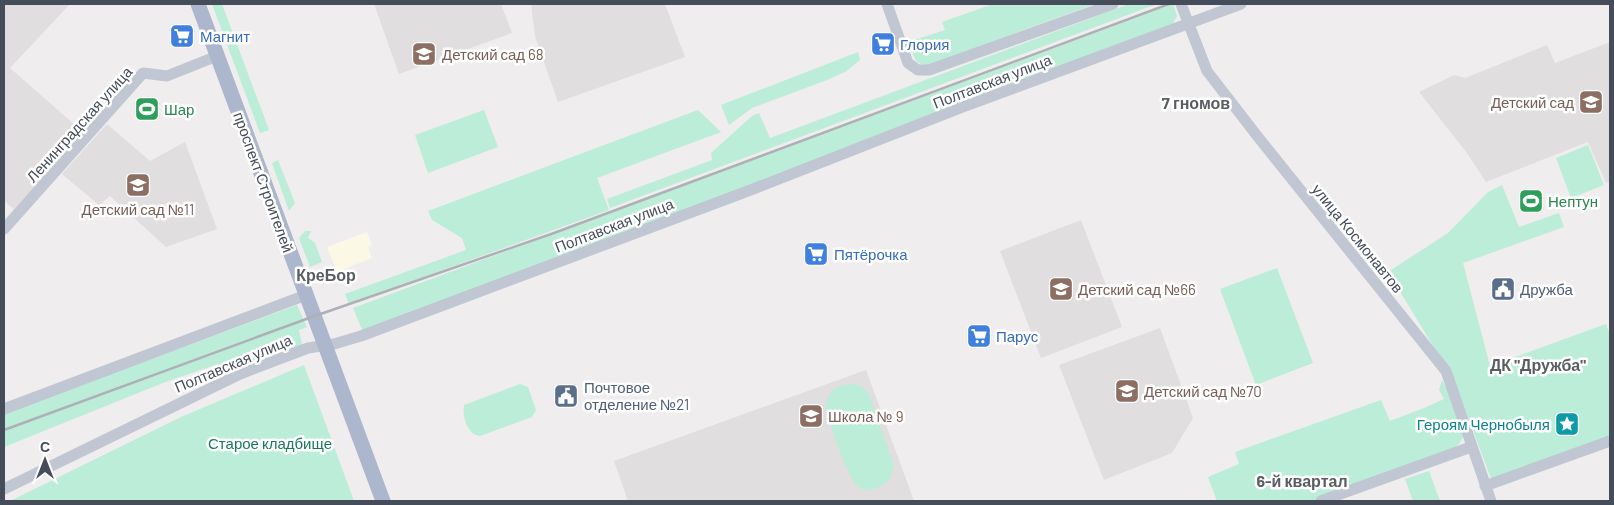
<svg xmlns="http://www.w3.org/2000/svg" width="1614" height="505" font-family="Barlow,sans-serif">
<style>
.commercial{fill:#fbf9e5}
.education{fill:#e0dedf}
.green{fill:#bbedd8}
.lines{fill:none;stroke-linecap:round;stroke-linejoin:round}
.minor{stroke:#c0c6d2;stroke-width:11}
.major{stroke:#acb6cc;stroke-width:15}
.rail{stroke:#afb0b7;stroke-width:2.5}
.labels{text-anchor:middle;dominant-baseline:central;stroke-width:5;stroke-linejoin:round;paint-order:stroke}
.shop-label{font-size:15px;fill:#366cbe;stroke:#fff;text-anchor:start}
.education-label{font-size:15px;fill:#785e54;stroke:#fff;text-anchor:start}
.street-label{font-size:15px;fill:#454c5a;stroke:#fff}
.leisure-label{font-size:15px;fill:#27864d;stroke:#fff;text-anchor:start}
.service-label{font-size:15px;fill:#4e5e75;stroke:#fff;text-anchor:start}
.culture-label{font-size:15px;fill:#0d838f;stroke:#fff;text-anchor:end}
.park-label{font-size:15px;fill:#18795b;stroke:#fff}
.neighbourhood-label{font-size:16px;font-weight:bold;fill:#595c61;stroke:#fff}
</style>
<rect width="100%" height="100%" fill="#efeded"/>
<!-- commercial -->
<polygon class="commercial" points="367,232 372,245 368,247 372,258 337,272 327,247"/>
<!-- education -->
<g class="education">
<polygon points="4,4 70,4 10,68 84,133 14,209 4,201"/>
<polygon points="374,4 501,4 512,33 399,74"/>
<polygon points="531,4 665,4 685,57 558,102 535,36"/>
<polygon points="1610,42 1610,182 1606,183 1588,142 1486,182 1467,153 1419,92 1454,75 1465,78 1547,45 1555,63"/>
<polygon points="107,124 150,161 185,142 217,229 166,247 110,196 99,205 62,174"/>
<polygon points="1081,220 1122,327 1041,358 1000,251"/>
<polygon points="1160,328 1193,418 1172,453 1104,480 1059,365"/>
<polygon points="866,370 914,501 628,501 614,461"/>
</g>
<!-- green -->
<g class="green">
<polygon points="212,4 222,4 269,130 260,133"/>
<polygon points="993,4 1095,4 928,65 923,65 916,61 908,42 945,30 942,22"/>
<polygon points="1129,4 1157,4 610,208 607,199 712,160 711,153 752,116 759,113 770,138"/>
<polygon points="1173,4 1177,16 1172,25 942,115 363,332 353,308"/>
<polygon points="858,52 860,60 845,72 827,80 752,108 729,125 721,105"/>
<polygon points="484,110 498,147 428,173 415,135"/>
<polygon points="698,110 721,132 597,178 609,210 349,304 345,294 466,250 462,238 432,220 428,211"/>
<polygon points="1588,145 1604,185 1571,198 1556,158"/>
<polygon points="278,160 295,203 289,211 272,163"/>
<polygon points="1502,185 1519,227 1559,213 1564,227 1463,263 1490,366 1606,324 1610,335 1610,437 1492,481 1454,380 1388,272 1448,233 1488,192"/>
<polygon points="305,231 311,231 308,238 315,243 322,262 310,267 299,238"/>
<polygon points="1277,268 1313,363 1256,385 1220,289"/>
<polygon points="297,305 307,327 299,330 302,345 222,375 218,364 163,383 4,447 4,414"/>
<polygon points="304,365 354,501 10,501 181,417"/>
<polygon points="1442,380 1447,389 1463,437 1459,444 1448,453 1315,501 1217,501 1208,477 1239,464 1235,452 1381,400 1390,421 1424,408 1444,399 1439,390"/>
<path d="M520,384l8,3 8,23 -4,7 -52,19c-13,-1 -18,-20 -16,-31z"/>
<path d="M853,384l9,3 6,6 25,70c0,10 -2,18 -12,23 -7,4 -15,6 -22,1 -12,-9 -27,-59 -33,-76 -1,-18 10,-26 27,-27z"/>
<polygon points="1429,471 1440,501 1413,501 1405,479"/>
</g>
<g class="lines">
<!-- minor -->
<g class="minor">
<polyline points="887,4 908,63 918,70 929,70 1113,4"/>
<polyline points="1181,4 1207,71 1258,137 1446,371 1491,501"/>
<polyline points="4,229 143,73 167,76 217,56"/>
<polyline points="4,409 306,295"/>
<polyline points="1485,486 1610,441"/>
<polyline points="4,489 240,374 308,348 334,344 361,336 748,191 963,107 1241,4"/>
<polyline points="1321,501 1471,447"/>
</g>
<!-- major -->
<polyline class="major" points="198,4 383,501"/>
<!-- rail -->
<polyline class="rail" points="4,430 309,318 554,233 1169,4"/>
</g>
<!-- icons -->
<defs>
<symbol id="supermarket-square" viewBox="-11 -11 22 22"><rect x="-9" y="-9" width="18" height="18" rx="4" fill="#3f7fe0" stroke="#fff"/><path d="M-6-5.5h2.5l.6 2H6L4.5 2H-2.5L-4.4-4H-6ZM-1.5 3.2a1.3 1.3 0 1 0 .1 0ZM3 3.2a1.3 1.3 0 1 0 .1 0Z" fill="#fff"/></symbol>
<symbol id="school-square" viewBox="-11 -11 22 22"><rect x="-9" y="-9" width="18" height="18" rx="4" fill="#8d6e63" stroke="#fff"/><path d="M0-5L7-2L0 1L-7-2ZM-4 1L0 2.5L4 1V4Q0 6-4 4Z" fill="#fff"/></symbol>
<symbol id="stadium-square" viewBox="-11 -11 22 22"><rect x="-9" y="-9" width="18" height="18" rx="4" fill="#2e9e5b" stroke="#fff"/><path d="M0-5a6.5 5 0 1 0 0 10a6.5 5 0 1 0 0-10ZM-3.5-1.8h7v3.6h-7Z" fill="#fff"/></symbol>
<symbol id="civic-square" viewBox="-11 -11 22 22"><rect x="-9" y="-9" width="18" height="18" rx="4" fill="#5c6f8a" stroke="#fff"/><path d="M-.6-6.5H3V-4.5H.6V-3L4-1V1h2V6H-6V1h2V-1L-.6-3ZM-1.2 2.5V6h2.4V2.5Z" fill="#fff"/></symbol>
<symbol id="sight-square" viewBox="-11 -11 22 22"><rect x="-9" y="-9" width="18" height="18" rx="4" fill="#0f9aa8" stroke="#fff"/><path d="M0-6L1.8-2.2L6-1.7L2.9 1.2L3.7 5.4L0 3.3L-3.7 5.4L-2.9 1.2L-6-1.7L-1.8-2.2Z" fill="#fff"/></symbol>
</defs>
<g fill-rule="evenodd">
<use href="#supermarket-square" x="168" y="22" width="28" height="28"/>
<use href="#supermarket-square" x="869" y="30" width="28" height="28"/>
<use href="#school-square" x="410" y="40" width="28" height="28"/>
<use href="#school-square" x="1577" y="88" width="28" height="28"/>
<use href="#stadium-square" x="133" y="95" width="28" height="28"/>
<use href="#school-square" x="124" y="171" width="28" height="28"/>
<use href="#stadium-square" x="1517" y="187" width="28" height="28"/>
<use href="#supermarket-square" x="802" y="240" width="28" height="28"/>
<use href="#school-square" x="1047" y="275" width="28" height="28"/>
<use href="#civic-square" x="1489" y="275" width="28" height="28"/>
<use href="#supermarket-square" x="965" y="322" width="28" height="28"/>
<use href="#school-square" x="1113" y="377" width="28" height="28"/>
<use href="#civic-square" x="552" y="382" width="28" height="28"/>
<use href="#school-square" x="797" y="402" width="28" height="28"/>
<use href="#sight-square" x="1553" y="410" width="28" height="28"/>
</g>
<g class="labels">
<!-- shop labels -->
<g class="shop-label">
<text x="200" y="36">Магнит</text>
<text x="900" y="44">Глория</text>
<text x="834" y="254">Пятёрочка</text>
<text x="996" y="336">Парус</text>
</g>
<!-- education labels -->
<g class="education-label">
<text x="442" y="54">Детский сад 68</text>
<text x="1574" y="102" text-anchor="end">Детский сад</text>
<text x="138" y="209" text-anchor="middle">Детский сад №11</text>
<text x="1078" y="289">Детский сад №66</text>
<text x="1144" y="391">Детский сад №70</text>
<text x="828" y="416">Школа № 9</text>
</g>
<!-- street labels -->
<g class="street-label">
<text transform="translate(992 81) rotate(-21)">Полтавская улица</text>
<text transform="translate(79 124) rotate(-48)">Ленинградская улица</text>
<text transform="translate(264 182) rotate(70)">проспект Строителей</text>
<text transform="translate(614 225) rotate(-21)">Полтавская улица</text>
<text transform="translate(1358 238) rotate(51)">улица Космонавтов</text>
<text transform="translate(233 363) rotate(-23)">Полтавская улица</text>
</g>
<!-- leisure labels -->
<g class="leisure-label">
<text x="164" y="109">Шар</text>
<text x="1548" y="201">Нептун</text>
</g>
<!-- service labels -->
<g class="service-label">
<text x="1520" y="289">Дружба</text>
<text x="584" y="387">Почтовое<tspan x="584" dy="17">отделение №21</tspan></text>
</g>
<!-- culture labels -->
<g class="culture-label">
<text x="1550" y="424">Героям Чернобыля</text>
</g>
<!-- park labels -->
<g class="park-label">
<text x="270" y="443">Старое кладбище</text>
</g>
<!-- neighbourhood labels -->
<g class="neighbourhood-label">
<text x="1196" y="102">7 гномов</text>
<text x="326" y="274">КреБор</text>
<text x="1538" y="364">ДК "Дружба"</text>
<text x="1302" y="480">6-й квартал</text>
</g>
</g>
<!-- border -->
<rect width="1614" height="505" fill="none" stroke="#454c5a" stroke-width="10"/>
<!-- north arrow -->
<g transform="translate(45 460)" stroke="#ffffff" stroke-width="4" paint-order="stroke">
<path d="M0-4L9 19L0 12L-9 19Z" fill="#454c5a"/>
<text y="-8" font-size="14" font-weight="bold" text-anchor="middle" fill="#454c5a">С</text>
</g>
</svg>
